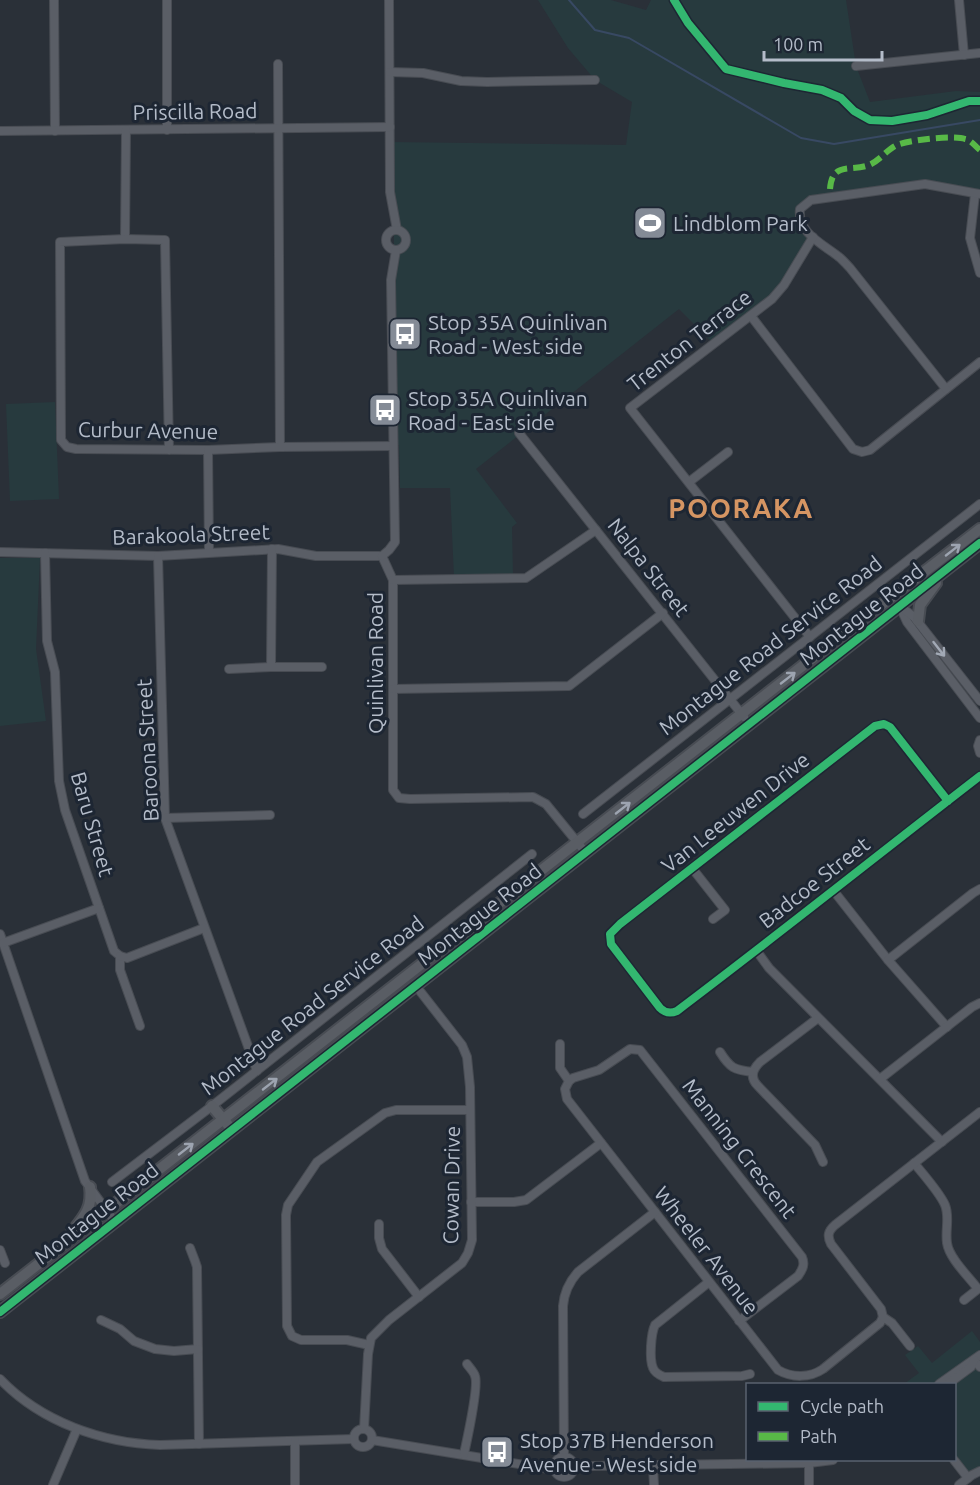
<svg xmlns="http://www.w3.org/2000/svg" width="980" height="1485" font-family="Ubuntu,sans-serif">
<style>
.green{fill:#273a3e}
.lines{fill:none;stroke-linecap:round;stroke-linejoin:round}
.stream{stroke:#384963;stroke-width:2}
.minor-casing{stroke:#484c53;stroke-width:10}
.secondary-casing{stroke:#484c53;stroke-width:14}
.minor{stroke:#5a5e66;stroke-width:8}
.secondary{stroke:#595d64;stroke-width:10}
.quiet{stroke:#58b947;stroke-width:6;stroke-dasharray:12 6;stroke-linecap:butt}
.cycleway-casing{stroke:#1d2633;stroke-width:11}
.cycleway{stroke:#33b770;stroke-width:8}
.oneway{stroke:#9da4b0}
.oneway2{stroke:#a2a9b5}
.labels{text-anchor:middle;dominant-baseline:central;stroke-width:6;stroke-linejoin:round;paint-order:stroke}
.street-label{font-size:21px;fill:#b4bcc9;stroke:#1d2633}
.poi-label{font-size:21px;fill:#b4bcc9;stroke:#1d2633;text-anchor:start}
.district-label{font-size:27px;font-weight:bold;letter-spacing:1.5px;fill:#d59563;stroke:#1d2633}
</style>
<rect width="100%" height="100%" fill="#2a3038"/>
<!-- green -->
<g class="green">
<polygon points="538,0 611,0 646,10 651,0 846,0 856,66 870,102 956,91 980,92 980,194 925,184 806,203 803,225 813,237 772,299 714,344 679,309 476,469 517,523 512,527 513,575 454,577 450,488 400,488 399,445 393,446 394,230 390,142 626,145 632,102 595,80 568,48"/>
<polygon points="55,402 59,499 10,501 6,404"/>
<polygon points="0,558 40,558 36,649 46,721 0,726"/>
<polygon points="972,1331 980,1342 980,1351 937,1384 904,1384 919,1373 905,1355 918,1346 932,1363"/>
<polygon points="971,1367 980,1367 980,1471 968,1478 954,1460 954,1384 948,1384"/>
</g>
<g class="lines">
<!-- stream -->
<polyline class="stream" points="569,0 595,30 629,38 801,138 834,144 980,120"/>
<defs>
<g id="minor">
<polyline points="54,0 55,131"/>
<polyline points="389,0 390,192 397,230"/>
<polyline points="959,0 964,55"/>
<polyline points="278,64 280,447"/>
<polyline points="856,66 980,53"/>
<polyline points="390,72 423,73 461,81 487,82 595,80"/>
<polyline points="167,130 167,0"/>
<polyline points="0,131 390,127"/>
<polyline points="975,194 970,238 980,273"/>
<circle cx="396" cy="240" r="10"/>
<polyline points="125,239 126,130"/>
<polyline points="751,316 853,449 862,452 870,450 980,362"/>
<path d="M946,389l-96,-121c-4,-4 -7,-8 -11,-11 -16,-13 -42,-24 -39,-48l11,-9 114,-16 55,10"/>
<polyline points="519,433 744,717"/>
<polyline points="169,450 165,240 125,239 60,242 61,440 67,447 76,449 208,450 280,447 393,446"/>
<polyline points="208,450 209,552"/>
<polyline points="689,482 728,452"/>
<polyline points="0,552 158,556 278,549 316,556 382,556"/>
<polyline points="45,553 47,641 55,672 59,781 65,810 114,951 120,956 120,970 140,1026"/>
<polyline points="158,556 165,818 257,1071"/>
<polyline points="382,556 393,580 393,790 399,798 410,799 533,797 546,804 586,853"/>
<polyline points="382,556 389,550 395,542 391,280 396,250"/>
<polyline points="393,580 526,578 596,530"/>
<polyline points="900,607 907,622 980,718"/>
<polyline points="901,607 914,617 980,701"/>
<polyline points="810,637 630,408 772,299 784,285 813,237"/>
<polyline points="271,667 272,549"/>
<polyline points="229,669 271,667 322,667"/>
<polyline points="393,689 569,686 663,613"/>
<polyline points="980,740 978,746 980,753"/>
<path d="M948,801l-58,-74 -6,-3 -9,2 -255,198 -10,10 1,10 49,64c5,5 10,6 17,3 102,-77 202,-157 303,-235"/>
<polyline points="583,814 980,504"/>
<polyline points="165,818 270,815"/>
<polyline points="692,868 725,910 713,919"/>
<polyline points="833,890 888,960 947,1027"/>
<polyline points="0,934 85,1181 115,1222"/>
<polyline points="3,943 99,908"/>
<polyline points="756,950 769,968 942,1142"/>
<polyline points="120,956 127,958 204,928"/>
<polyline points="888,960 973,893 980,889"/>
<path d="M818,1018l-58,44c-8,8 -10,16 -2,24l57,59 8,17"/>
<path d="M560,1044v24l9,13 -4,8 2,10 211,271c14,8 32,8 45,-1l57,-46 3,-6"/>
<path d="M720,1052c10,16 14,18 33,20"/>
<polyline points="880,1079 972,1007 980,1003"/>
<path d="M569,1081l4,-3 26,-8 31,-21 10,1 162,207c3,7 1,12 -4,19l-59,45"/>
<path d="M914,1163c9,11 26,30 31,42 5,12 0,25 2,38 2,15 22,34 31,46l-14,11"/>
<polyline points="112,1182 212,1106 532,854"/>
<polyline points="471,1202 514,1202 526,1200 601,1143"/>
<polyline points="379,1224 379,1238 382,1249 419,1297"/>
<polyline points="190,1248 195,1261 197,1267 199,1444"/>
<polyline points="0,1250 5,1263"/>
<path d="M709,1282l-54,43c-4,8 -6,34 -2,43 2,5 6,7 11,9l78,-1 8,-2"/>
<polyline points="101,1320 120,1329 134,1341 155,1349 174,1351 198,1349"/>
<polyline points="369,1345 347,1340 301,1340 292,1336 287,1326 286,1215 288,1205 317,1162 385,1113 396,1110 470,1110"/>
<path d="M910,1346l-18,-23 -9,-6 -2,-8 -50,-65c-4,-8 -3,-13 4,-19l145,-113"/>
<polyline points="974,1360 980,1367"/>
<path d="M0,1379c41,43 102,64 160,66l194,-6"/>
<polyline points="939,1384 980,1355"/>
<polyline points="948,1384 971,1367 974,1360"/>
<circle cx="363" cy="1438" r="9"/>
<polyline points="364,1429 368,1354 371,1338 389,1320 462,1263 468,1253 472,1240 470,1087 467,1057 462,1045 416,986"/>
<polyline points="372,1440 555,1470"/>
<path d="M464,1454c3,-14 15,-68 11,-78 -1,-4 -6,-9 -8,-12"/>
<path d="M564,1457l-1,-151c1,-12 6,-24 15,-34l77,-60"/>
<circle cx="564" cy="1467" r="10"/>
<polyline points="954,1460 968,1478"/>
<polyline points="809,1463 809,1485"/>
<polyline points="653,1466 654,1485"/>
<polyline points="573,1469 592,1466 809,1463 833,1460"/>
<polyline points="53,1485 77,1429"/>
<polyline points="295,1485 295,1441"/>
<polyline points="959,1485 972,1475 980,1471"/>
</g>
<g id="secondary">
<polyline points="918,621 920,605 936,583"/>
<polyline points="212,1106 228,1125"/>
<path d="M72,1232c12,-15 21,-24 18,-45"/>
<polyline points="0,1294 837,639 980,529"/>
<polyline points="0,1312 980,543"/>
</g>
</defs>
<!-- minor casing -->
<use href="#minor" class="minor-casing"/>
<!-- secondary casing -->
<use href="#secondary" class="secondary-casing"/>
<!-- minor -->
<use href="#minor" class="minor"/>
<!-- secondary -->
<use href="#secondary" class="secondary"/>
<!-- quiet -->
<path class="quiet" d="M830,189c2,-28 21,-17 39,-24 10,-4 17,-14 26,-19 10,-6 59,-11 70,-7 6,1 10,7 15,11"/>
<defs>
<g id="cycleway">
<polyline points="674,0 688,23 726,69 784,83 822,90 841,98 854,111 870,120 892,121 927,115 969,101 980,101"/>
<path d="M948,801l-58,-74 -6,-3 -9,2 -255,198 -10,10 1,10 49,64c5,5 10,6 17,3 102,-77 202,-157 303,-235"/>
<polyline points="0,1312 980,543"/>
</g>
</defs>
<!-- cycleway casing -->
<use href="#cycleway" class="cycleway-casing"/>
<!-- cycleway -->
<use href="#cycleway" class="cycleway"/>
</g>
<!-- one-way arrows -->
<defs><path id="oneway-shaft" d="M-6 0H5M1.5-3L5.5 0L1.5 3" fill="none" stroke-width="1.6" stroke-linecap="round" stroke-linejoin="round" transform="scale(1.5)"/></defs>
<g class="oneway">
<use href="#oneway-shaft" transform="translate(953 550) rotate(-38)"/>
<use href="#oneway-shaft" transform="translate(788 678) rotate(-38)"/>
<use href="#oneway-shaft" transform="translate(623 808) rotate(-38)"/>
<use href="#oneway-shaft" transform="translate(270 1084) rotate(-38)"/>
<use href="#oneway-shaft" transform="translate(186 1149) rotate(-38)"/>
</g>
<use class="oneway2" href="#oneway-shaft" transform="translate(939 649) rotate(52)"/>
<!-- icons -->
<defs>
<symbol id="stadium-square" viewBox="-11 -11 22 22"><rect x="-9" y="-9" width="18" height="18" rx="4" fill="#848b96" stroke="#1d2633"/><path d="M0-5a6.5 5 0 1 0 0 10a6.5 5 0 1 0 0-10ZM-3.5-1.8h7v3.6h-7Z" fill="#fff"/></symbol>
<symbol id="bus-square" viewBox="-11 -11 22 22"><rect x="-9" y="-9" width="18" height="18" rx="4" fill="#848b96" stroke="#1d2633"/><path d="M-5-6H5V4H4V6H2V4H-2V6H-4V4H-5ZM-3.5-4V0h7V-4ZM-3.5 1.2v1.5H-2V1.2ZM2 1.2v1.5H3.5V1.2Z" fill="#fff"/></symbol>
</defs>
<g fill-rule="evenodd">
<use href="#stadium-square" x="631" y="204" width="38" height="38"/>
<use href="#bus-square" x="386" y="315" width="38" height="38"/>
<use href="#bus-square" x="366" y="391" width="38" height="38"/>
<use href="#bus-square" x="478" y="1433" width="38" height="38"/>
</g>
<g class="labels">
<!-- street labels -->
<g class="street-label">
<text transform="translate(195 111) rotate(-1)">Priscilla Road</text>
<text transform="translate(689 340) rotate(-38)">Trenton Terrace</text>
<text transform="translate(148 430) rotate(1)">Curbur Avenue</text>
<text transform="translate(191 534) rotate(-2)">Barakoola Street</text>
<text transform="translate(649 567) rotate(52)">Nalpa Street</text>
<text transform="translate(861 614) rotate(-38)">Montague Road</text>
<text transform="translate(770 645) rotate(-38)">Montague Road Service Road</text>
<text transform="translate(375 663) rotate(-90)">Quinlivan Road</text>
<text transform="translate(147 750) rotate(-93)">Baroona Street</text>
<text transform="translate(735 812) rotate(-38)">Van Leeuwen Drive</text>
<text transform="translate(93 824) rotate(74)">Baru Street</text>
<text transform="translate(814 882) rotate(-38)">Badcoe Street</text>
<text transform="translate(479 914) rotate(-38)">Montague Road</text>
<text transform="translate(312 1005) rotate(-38)">Montague Road Service Road</text>
<text transform="translate(740 1148) rotate(52)">Manning Crescent</text>
<text transform="translate(451 1185) rotate(-89)">Cowan Drive</text>
<text transform="translate(96 1213) rotate(-38)">Montague Road</text>
<text transform="translate(707 1250) rotate(52)">Wheeler Avenue</text>
</g>
<!-- poi labels -->
<g class="poi-label">
<text x="673" y="223">Lindblom Park</text>
<text x="428" y="322">Stop 35A Quinlivan<tspan x="428" dy="24">Road - West side</tspan></text>
<text x="408" y="398">Stop 35A Quinlivan<tspan x="408" dy="24">Road - East side</tspan></text>
<text x="520" y="1440">Stop 37B Henderson<tspan x="520" dy="24">Avenue - West side</tspan></text>
</g>
<!-- district labels -->
<g class="district-label">
<text x="741" y="508">POORAKA</text>
</g>
</g>
<!-- legend -->
<rect x="746" y="1383" width="210" height="78" fill="#1d2633" stroke="#59626f" stroke-width="1.5"/>
<rect x="758" y="1402" width="30" height="9" fill="#33b770" stroke="#59626f" stroke-width="1.5"/>
<text x="800" y="1413" font-size="18" fill="#b4bcc9">Cycle path</text>
<rect x="758" y="1432" width="30" height="9" fill="#58b947" stroke="#59626f" stroke-width="1.5"/>
<text x="800" y="1443" font-size="18" fill="#b4bcc9">Path</text>
<!-- scale -->
<path d="M764 51v9h118v-9" fill="none" stroke="#b4bcc9" stroke-width="3"/>
<text x="773" y="51" font-size="18" fill="#b4bcc9" stroke="#1d2633" stroke-width="4.5" paint-order="stroke">100 m</text>
</svg>
